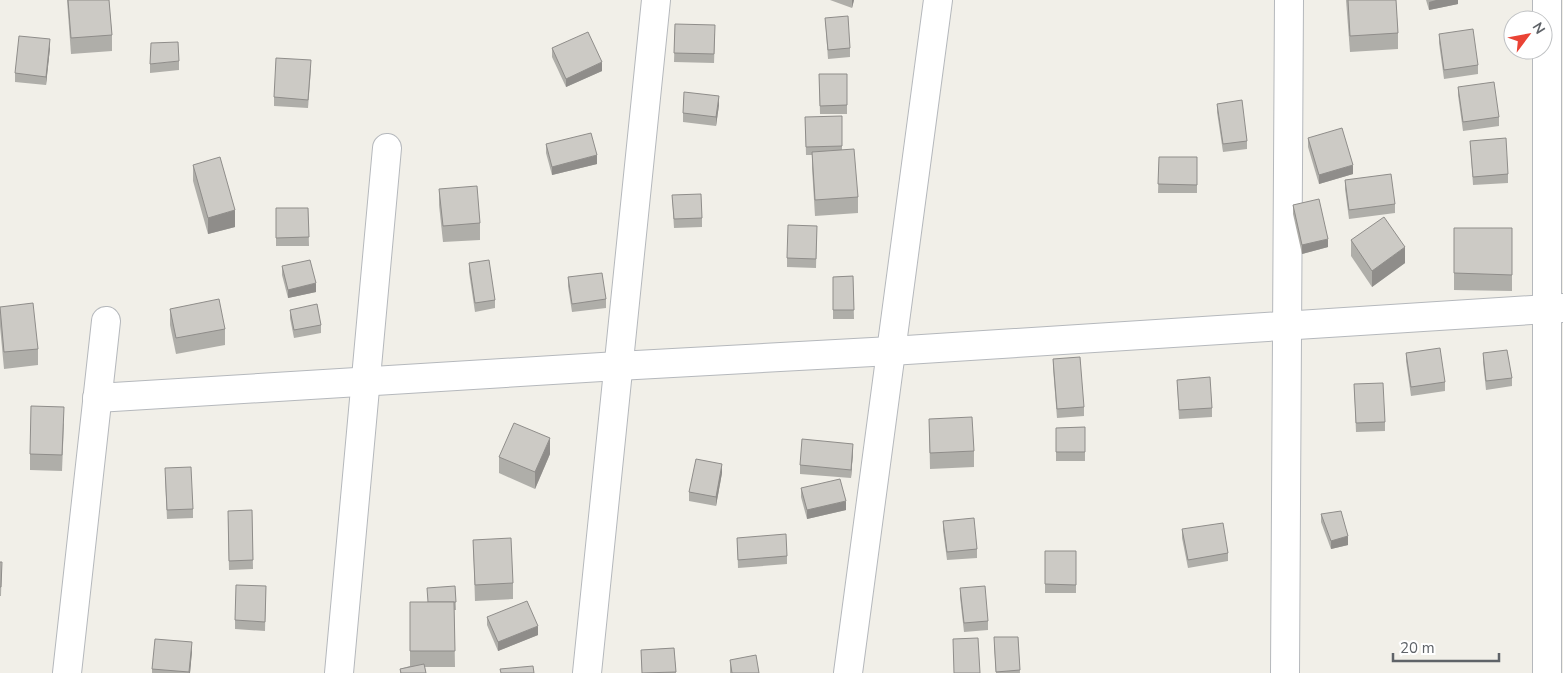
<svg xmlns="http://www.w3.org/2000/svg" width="1563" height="673" font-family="'Nunito Sans',sans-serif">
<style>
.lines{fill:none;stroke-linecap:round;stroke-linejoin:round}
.minor-casing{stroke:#b5b8bc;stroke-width:30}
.minor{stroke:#fff;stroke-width:28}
.wall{fill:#afaea9}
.shaded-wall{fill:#8f8d8a}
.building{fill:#cccac5;stroke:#8f8d8a}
</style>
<rect width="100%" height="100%" fill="#f1efe8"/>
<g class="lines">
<defs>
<g id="minor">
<polyline points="97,398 618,366 891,351 1563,308"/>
<polyline points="67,673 106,321"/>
<polyline points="339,673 387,148"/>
<polyline points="587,673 656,0"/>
<polyline points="848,673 938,0"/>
<polyline points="1285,673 1289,0"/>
<polyline points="1547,673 1547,0"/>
</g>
</defs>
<!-- minor casing -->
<use href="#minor" class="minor-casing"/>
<!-- minor -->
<use href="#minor" class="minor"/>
</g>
<!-- wall -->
<g class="wall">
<polygon points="67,0 109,0 112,35 112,51 71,54"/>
<polygon points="830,0 854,0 852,8"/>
<polygon points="1346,0 1396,0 1398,33 1398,49 1350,52"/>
<polygon points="1426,0 1458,0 1458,4 1429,10"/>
<polygon points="825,18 850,48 850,57 828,59"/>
<polygon points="675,24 715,34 714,63 674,62"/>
<polygon points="1439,34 1478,65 1478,74 1444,79 1439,43"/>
<polygon points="50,48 46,85 15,82 15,73"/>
<polygon points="552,48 602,71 566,87 552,57"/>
<polygon points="179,61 179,70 150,73 150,64"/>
<polygon points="311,69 308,108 274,106 274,97"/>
<polygon points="819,74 847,74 847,114 820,114"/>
<polygon points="1458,87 1499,117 1499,126 1463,131 1458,95"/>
<polygon points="1217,104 1247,141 1247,149 1223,152 1217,112"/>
<polygon points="719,105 716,126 683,122 683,113"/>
<polygon points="805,117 842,146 842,150 858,197 858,213 815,216 812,168 812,155 806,155"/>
<polygon points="1308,138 1353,174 1319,184 1308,147"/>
<polygon points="1470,141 1508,174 1508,183 1473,185"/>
<polygon points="546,144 597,164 552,175 546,153"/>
<polygon points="1159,157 1197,157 1197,193 1158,193"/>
<polygon points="193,165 235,227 208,234 193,181"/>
<polygon points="1345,180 1395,204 1395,213 1349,219 1345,189"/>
<polygon points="439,189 480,223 480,240 443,242 439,205"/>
<polygon points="672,195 702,218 702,227 674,228"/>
<polygon points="1293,205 1328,247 1302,254 1293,214"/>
<polygon points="276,208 308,208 309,246 276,246"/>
<polygon points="817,226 816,268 787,267 787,258"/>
<polygon points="1454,228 1512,228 1512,291 1454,290"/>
<polygon points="1351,240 1405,263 1372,287 1351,256"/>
<polygon points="469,263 495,300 495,308 475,312 469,272"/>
<polygon points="282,266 316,292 288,298 282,275"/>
<polygon points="853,276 854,319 833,319 833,277"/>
<polygon points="568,277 606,299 606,308 572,312 568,286"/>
<polygon points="0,307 38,349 38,365 4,369 0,326"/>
<polygon points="170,309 225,329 225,345 176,354 170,325"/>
<polygon points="290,310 321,325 321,333 294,338 290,318"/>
<polygon points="1406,353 1445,382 1445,391 1411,396 1406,361"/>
<polygon points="1483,353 1512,378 1512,386 1486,390 1483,362"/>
<polygon points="1053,359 1084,407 1084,416 1057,418 1053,368"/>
<polygon points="1177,380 1212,408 1212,417 1179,419"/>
<polygon points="1354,384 1385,422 1385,431 1356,432"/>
<polygon points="929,419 974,451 974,467 930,469"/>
<polygon points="64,423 62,471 30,470 30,454"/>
<polygon points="1085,427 1085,461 1056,461 1056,428"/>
<polygon points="853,452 851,478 800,474 800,465"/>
<polygon points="550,454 535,489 499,473 499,457"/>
<polygon points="722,473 716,506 689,501 689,492"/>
<polygon points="165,476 193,509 193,518 167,519"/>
<polygon points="801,488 846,510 807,519 801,497"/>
<polygon points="252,510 253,569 229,570 228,519"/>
<polygon points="1321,514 1348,545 1331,549 1321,522"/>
<polygon points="943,521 977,549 977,558 947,560 943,530"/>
<polygon points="1182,529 1228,553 1228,561 1188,568 1182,538"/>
<polygon points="737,538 787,556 787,564 738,568"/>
<polygon points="473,540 513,583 513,599 475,601"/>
<rect x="1045" y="551" width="31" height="42"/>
<polygon points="0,562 2,562 1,596 0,596"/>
<polygon points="266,586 265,631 235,629 235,620"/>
<polygon points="455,586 456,610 454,610 455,667 425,667 426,673 400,673 400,669 410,666 410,602 427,602"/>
<polygon points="960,588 988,621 988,630 964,632 960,597"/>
<polygon points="487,617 538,635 498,651 487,625"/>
<polygon points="1018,637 1020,673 996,673 994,646"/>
<polygon points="674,648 676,673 642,673 641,650"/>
<polygon points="192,651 190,673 152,673 152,669"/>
<polygon points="730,660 759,673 730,673"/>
</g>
<!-- shaded-wall -->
<g class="shaded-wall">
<polygon points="852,0 854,0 852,8"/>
<polygon points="1436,0 1458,0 1458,4 1429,10 1429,2"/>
<polygon points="50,39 50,48 46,85 46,77"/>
<polygon points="602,62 602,71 566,87 566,79"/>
<polygon points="719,96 719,105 716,126 716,117"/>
<polygon points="597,155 597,164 552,175 552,167"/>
<polygon points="1353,165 1353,174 1319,184 1319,175"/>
<polygon points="235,210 235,227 208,234 208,218"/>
<polygon points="1328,239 1328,247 1302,254 1302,245"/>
<polygon points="1405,247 1405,263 1372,287 1372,271"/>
<polygon points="316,283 316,292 288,298 288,290"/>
<polygon points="550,438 550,454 535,489 535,472"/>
<polygon points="853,444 853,452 851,478 851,470"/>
<polygon points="722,464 722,473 716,506 716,497"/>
<polygon points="846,501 846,510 807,519 807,510"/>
<polygon points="1348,536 1348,545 1331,549 1331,541"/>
<polygon points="538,626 538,635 498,651 498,642"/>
<polygon points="192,642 192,651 190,673 189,673"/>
</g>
<!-- building -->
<g class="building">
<polygon points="68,0 109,0 112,35 71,38"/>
<polygon points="1348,0 1396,0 1398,33 1350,36"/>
<polygon points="848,16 850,48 828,50 825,18"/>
<polygon points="675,24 715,25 714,54 674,53"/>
<polygon points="1473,29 1478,65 1444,70 1439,34"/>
<polygon points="588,32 602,62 566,79 552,48"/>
<polygon points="19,36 50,39 46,77 15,73"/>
<polygon points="178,42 179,61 150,64 151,43"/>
<polygon points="276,58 311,60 308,100 274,97"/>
<polygon points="819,74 847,74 847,105 820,106"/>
<polygon points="1494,82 1499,117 1463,122 1458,87"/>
<polygon points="684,92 719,96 716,117 683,113"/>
<polygon points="1242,100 1247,141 1223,144 1217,104"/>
<polygon points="842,116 842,146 806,147 805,117"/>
<polygon points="1342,128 1353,165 1319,175 1308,138"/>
<polygon points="591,133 597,155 552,167 546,144"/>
<polygon points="1506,138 1508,174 1473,177 1470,141"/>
<polygon points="854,149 858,197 815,200 812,152"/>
<polygon points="220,157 235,210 208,218 193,165"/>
<polygon points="1159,157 1197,157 1197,185 1158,184"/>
<polygon points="1391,174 1395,204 1349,210 1345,180"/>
<polygon points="477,186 480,223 443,226 439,189"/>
<polygon points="701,194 702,218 674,219 672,195"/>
<polygon points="1319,199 1328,239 1302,245 1293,205"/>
<polygon points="276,208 308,208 309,237 276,238"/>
<polygon points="1384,217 1405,247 1372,271 1351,240"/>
<polygon points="788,225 817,226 816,259 787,258"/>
<polygon points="1454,228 1512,228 1512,275 1454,273"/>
<polygon points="310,260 316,283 288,290 282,266"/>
<polygon points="489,260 495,300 475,303 469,263"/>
<polygon points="602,273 606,299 572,304 568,277"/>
<polygon points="853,276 854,310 833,310 833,277"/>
<polygon points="219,299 225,329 176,338 170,309"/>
<polygon points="33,303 38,349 4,352 0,307"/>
<polygon points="317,304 321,325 294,330 290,310"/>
<polygon points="1440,348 1445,382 1411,387 1406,353"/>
<polygon points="1507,350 1512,378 1486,381 1483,353"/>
<polygon points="1080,357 1084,407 1057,409 1053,359"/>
<polygon points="1210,377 1212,408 1179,410 1177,380"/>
<polygon points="1383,383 1385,422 1356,423 1354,384"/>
<polygon points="31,406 64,407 62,455 30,454"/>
<polygon points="972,417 974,451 930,453 929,419"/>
<polygon points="514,423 550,438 535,472 499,457"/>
<polygon points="1085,427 1085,452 1056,452 1056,428"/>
<polygon points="802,439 853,444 851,470 800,465"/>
<polygon points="696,459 722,464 716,497 689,492"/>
<polygon points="191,467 193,509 167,510 165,468"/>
<polygon points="840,479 846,501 807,510 801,488"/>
<polygon points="252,510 253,560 229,561 228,511"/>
<polygon points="1341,511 1348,536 1331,541 1321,514"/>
<polygon points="974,518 977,549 947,552 943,521"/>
<polygon points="1223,523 1228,553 1188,560 1182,529"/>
<polygon points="786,534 787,556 738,560 737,538"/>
<polygon points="511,538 513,583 475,585 473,540"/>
<polygon points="1045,551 1076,551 1076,585 1045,584"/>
<polygon points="0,562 2,562 1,587 0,587"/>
<polygon points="236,585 266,586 265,622 235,620"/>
<polygon points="455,586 456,602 428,602 427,588"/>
<polygon points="985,586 988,621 964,623 960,588"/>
<polygon points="527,601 538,626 498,642 487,617"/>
<polygon points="410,602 454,602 455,651 410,651"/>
<polygon points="994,637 1018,637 1020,670 996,672"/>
<polygon points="978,638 980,673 954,673 953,639"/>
<polygon points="155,639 192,642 189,672 152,669"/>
<polygon points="674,648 676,672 642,673 641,650"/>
<polygon points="756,655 759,673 732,673 730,660"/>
<polygon points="424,664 426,673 401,673 400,669"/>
<polygon points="533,666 534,673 501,673 500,669"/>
</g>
<!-- north arrow -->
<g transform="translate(1528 35) rotate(58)"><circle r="24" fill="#ffffff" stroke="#bfc1c3"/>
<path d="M0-4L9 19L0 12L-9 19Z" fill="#ea4335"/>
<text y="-8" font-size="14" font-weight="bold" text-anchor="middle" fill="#5f6368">N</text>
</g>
<!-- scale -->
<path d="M1393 653v8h106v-8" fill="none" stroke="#5f6368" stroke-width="2.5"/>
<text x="1400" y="653" font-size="15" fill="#5f6368" stroke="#ffffff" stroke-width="4" paint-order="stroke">20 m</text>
</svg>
